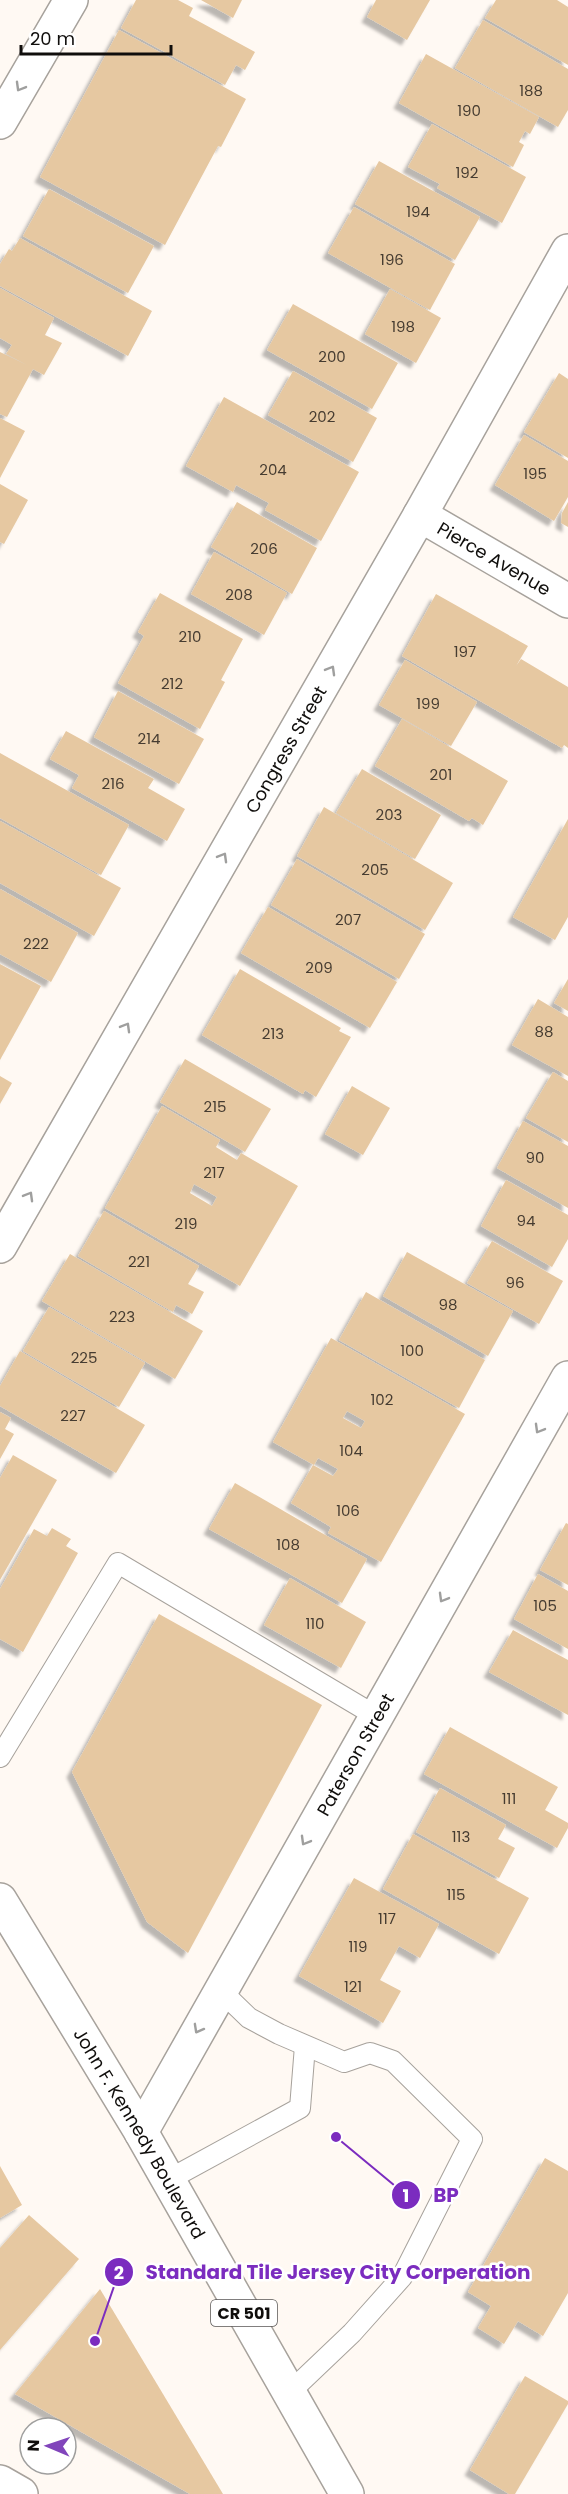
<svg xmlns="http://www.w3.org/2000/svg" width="568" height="2494" font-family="Poppins,sans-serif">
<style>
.building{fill:#e6c8a1;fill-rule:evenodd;filter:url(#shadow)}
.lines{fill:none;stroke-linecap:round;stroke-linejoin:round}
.service-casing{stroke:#a7a29c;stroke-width:22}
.minor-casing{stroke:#a7a29c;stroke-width:36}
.tertiary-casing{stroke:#a7a29c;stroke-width:36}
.primary-casing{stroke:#a7a29c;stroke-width:36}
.service{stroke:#fff;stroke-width:20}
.minor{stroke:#fff;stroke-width:33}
.tertiary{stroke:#fff;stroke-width:33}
.primary{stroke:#fff;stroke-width:33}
.oneway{stroke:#9f9f9e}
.labels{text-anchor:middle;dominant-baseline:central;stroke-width:5;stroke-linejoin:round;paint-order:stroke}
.number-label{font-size:15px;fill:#463c31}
.shield{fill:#fff;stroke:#585655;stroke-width:1.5}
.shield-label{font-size:16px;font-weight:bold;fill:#100e0c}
.street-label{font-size:18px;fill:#100e0c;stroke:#fff}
.leader{fill:none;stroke:#7b2cbf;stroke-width:2}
.callout-dot{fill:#7b2cbf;stroke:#fff;stroke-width:2}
.mark-label{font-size:18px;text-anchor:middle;font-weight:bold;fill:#fff}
.callout-label{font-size:20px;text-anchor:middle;font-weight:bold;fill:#7b2cbf;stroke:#fff;stroke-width:5;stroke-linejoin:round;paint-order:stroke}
</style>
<defs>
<filter id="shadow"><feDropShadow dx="-5.5" dy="5.5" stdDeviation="1.5" flood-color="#0004"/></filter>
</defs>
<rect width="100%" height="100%" fill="#fff9f3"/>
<!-- building -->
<g class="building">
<polygon points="136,0 178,0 193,8 189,16 255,52 245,70 236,65 225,85 121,28"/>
<polygon points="201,0 242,0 233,18"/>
<polygon points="376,0 430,0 407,40 367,17"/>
<polygon points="496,0 557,0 568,7 568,65 485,18"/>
<polygon points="483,20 568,69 568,110 558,127 455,68"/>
<polygon points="119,30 246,99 221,147 218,146 165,245 40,177"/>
<polygon points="426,54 539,117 530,134 525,131 519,142 524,145 513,167 399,103"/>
<polygon points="432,124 526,177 502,223 437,188 440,184 408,167"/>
<polygon points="379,161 480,217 455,260 355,204"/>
<polygon points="49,189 154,246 128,293 23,236"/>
<polygon points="354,207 455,264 430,310 328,253"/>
<polygon points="20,238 152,311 128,356 0,286 0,264 9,249 12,251"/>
<polygon points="0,288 54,318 45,335 62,343 44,375 33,369 7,417 0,414 0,352 27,365 6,354 12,345 0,338"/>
<polygon points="390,289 441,318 416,363 365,334"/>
<polygon points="293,304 398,363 372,409 267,350"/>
<polygon points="293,371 377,418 353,462 268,415"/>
<polygon points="559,373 568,379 568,458 524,432"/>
<polygon points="224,397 359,472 321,541 265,510 269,503 236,485 233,492 186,466"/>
<polygon points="0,418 25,431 0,478"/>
<polygon points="524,435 568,461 568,497 554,521 495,485"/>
<polygon points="0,484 28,500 4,544 0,542"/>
<polygon points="237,502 317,548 292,594 211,547"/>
<polygon points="568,502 568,527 561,523 562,513"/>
<polygon points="214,552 287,593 264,635 191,594"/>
<polygon points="160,593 243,639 221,680 225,682 200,729 118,683 144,636 138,632"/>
<polygon points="436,594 528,646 516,666 521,659 568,687 568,748 564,745 562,748 402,656"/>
<polygon points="405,660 477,702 451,746 379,705"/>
<polygon points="118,691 204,739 179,784 94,737"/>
<polygon points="402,719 508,781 483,825 472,818 469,821 375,766"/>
<polygon points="66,731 154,779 148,788 185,809 167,841 72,788 79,775 50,759"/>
<polygon points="0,753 129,825 101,875 0,818"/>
<polygon points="362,769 441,815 415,859 336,813"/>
<polygon points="324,807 453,883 425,930 297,856"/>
<polygon points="568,819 568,917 555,940 513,917"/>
<polygon points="0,821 121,888 94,936 0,883"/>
<polygon points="297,859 425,934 399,979 271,905"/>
<polygon points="0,889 78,933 51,982 0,954"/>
<polygon points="268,907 397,982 370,1028 241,953"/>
<polygon points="0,964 41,986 0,1060"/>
<polygon points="240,969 341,1028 339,1031 351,1037 316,1097 305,1090 303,1094 202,1035"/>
<polygon points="568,979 568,1011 554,1003"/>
<polygon points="538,999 568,1017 568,1076 512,1045"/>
<polygon points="185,1059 271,1109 245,1152 160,1102"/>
<polygon points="553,1072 568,1081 568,1142 526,1118"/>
<polygon points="0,1076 12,1083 0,1104"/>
<polygon points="352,1086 390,1108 363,1155 325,1134"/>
<path d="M162,1106l58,34 -4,7 21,13 4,-7 57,33 -58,100 -135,-78zM194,1184l23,13 -5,9 -22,-13z"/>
<polygon points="523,1121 568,1146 568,1208 497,1168"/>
<polygon points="506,1180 568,1215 568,1239 552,1267 481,1226"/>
<polygon points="104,1211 199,1266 188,1284 204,1292 192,1314 176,1305 173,1312 78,1256"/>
<polygon points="492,1241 563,1281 539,1324 467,1283"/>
<polygon points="407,1252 513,1311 488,1356 383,1296"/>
<polygon points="70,1254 203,1331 175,1379 42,1301"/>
<polygon points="366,1292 485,1360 459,1408 339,1340"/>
<polygon points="49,1307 145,1363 119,1407 23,1351"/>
<path d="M331,1338l134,76 -84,148 -53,-29 3,-6 -40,-24 22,-38 20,11 5,-7 -20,-11 -4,7 -41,-23zM347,1411l18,10 -4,7 -18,-10z"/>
<polygon points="20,1351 145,1425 116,1473 0,1406 0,1386"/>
<polygon points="0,1412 11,1418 5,1429 14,1434 0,1459"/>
<polygon points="13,1455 57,1480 0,1580 0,1478"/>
<polygon points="235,1483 367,1559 342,1603 209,1529"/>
<polygon points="566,1523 568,1524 568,1585 540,1570"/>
<polygon points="52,1528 71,1539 66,1546 78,1553 23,1652 0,1639 0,1589 34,1529 47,1536"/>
<polygon points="538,1574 568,1591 568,1649 514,1619"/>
<polygon points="290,1578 366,1622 341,1668 264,1625"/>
<polygon points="159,1614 322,1705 188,1953 147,1922 72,1772"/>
<polygon points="513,1630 568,1660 568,1715 489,1672"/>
<polygon points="450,1727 558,1787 545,1810 568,1823 568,1828 557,1848 424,1774"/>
<polygon points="440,1788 506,1825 498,1839 515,1848 499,1878 416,1832"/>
<polygon points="413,1834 529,1898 499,1954 383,1889"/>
<polygon points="354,1878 439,1924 420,1958 399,1946 380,1980 401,1991 383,2023 299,1976"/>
<polygon points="545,2158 568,2171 568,2293 543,2336 518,2321 504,2344 478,2328 491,2306 468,2292"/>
<polygon points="0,2166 22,2205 0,2218"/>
<polygon points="29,2215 79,2259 0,2350 0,2248"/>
<polygon points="100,2289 223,2494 190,2494 15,2394"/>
<polygon points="525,2376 568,2401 568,2404 515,2494 509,2494 470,2470"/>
</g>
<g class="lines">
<defs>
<g id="service">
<polyline points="0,1757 118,1563 376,1716"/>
<polyline points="220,1990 249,2018 279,2034 344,2062 370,2053 393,2061 472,2139 402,2277 352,2333 289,2393"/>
<polyline points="168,2180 300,2108 305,2046"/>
</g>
<g id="minor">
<polyline points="0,122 71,0"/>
<path id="s1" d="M420,515l148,86"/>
<path id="s2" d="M141,2132l427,-754"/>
</g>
<g id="tertiary">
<path id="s3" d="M0,1246l420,-731 148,-264"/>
<polyline points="0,2482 21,2494"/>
</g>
<g id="primary">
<path id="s4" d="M0,1900l141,232 206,362"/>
</g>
</defs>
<!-- service casing -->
<use href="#service" class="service-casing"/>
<!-- minor casing -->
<use href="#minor" class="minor-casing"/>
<!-- tertiary casing -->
<use href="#tertiary" class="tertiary-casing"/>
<!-- primary casing -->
<use href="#primary" class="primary-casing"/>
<!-- service -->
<use href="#service" class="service"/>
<!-- minor -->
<use href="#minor" class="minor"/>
<!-- tertiary -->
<use href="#tertiary" class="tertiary"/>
<!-- primary -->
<use href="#primary" class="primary"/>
</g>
<!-- one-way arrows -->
<defs><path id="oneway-chevron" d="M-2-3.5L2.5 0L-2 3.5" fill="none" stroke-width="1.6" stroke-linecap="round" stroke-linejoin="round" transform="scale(1.5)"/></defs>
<g class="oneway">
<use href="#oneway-chevron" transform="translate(20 87) rotate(120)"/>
<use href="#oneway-chevron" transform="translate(331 670) rotate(-60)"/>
<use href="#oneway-chevron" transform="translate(223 857) rotate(-60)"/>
<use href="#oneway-chevron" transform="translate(126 1027) rotate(-60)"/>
<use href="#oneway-chevron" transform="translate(29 1196) rotate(-60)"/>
<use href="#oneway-chevron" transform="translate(539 1429) rotate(120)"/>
<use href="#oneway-chevron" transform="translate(443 1598) rotate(120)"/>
<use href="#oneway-chevron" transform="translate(305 1841) rotate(120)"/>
<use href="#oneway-chevron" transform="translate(198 2029) rotate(119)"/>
</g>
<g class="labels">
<!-- number labels -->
<g class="number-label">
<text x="531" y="90">188</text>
<text x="469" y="110">190</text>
<text x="467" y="172">192</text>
<text x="418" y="211">194</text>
<text x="392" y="259">196</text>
<text x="403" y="326">198</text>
<text x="332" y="356">200</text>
<text x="322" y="416">202</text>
<text x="273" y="469">204</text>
<text x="535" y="473">195</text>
<text x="264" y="548">206</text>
<text x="239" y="594">208</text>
<text x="190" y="636">210</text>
<text x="465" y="651">197</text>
<text x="172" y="683">212</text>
<text x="428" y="703">199</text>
<text x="149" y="738">214</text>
<text x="441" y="774">201</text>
<text x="113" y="783">216</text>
<text x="389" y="814">203</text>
<text x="375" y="869">205</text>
<text x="348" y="919">207</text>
<text x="36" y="943">222</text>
<text x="319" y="967">209</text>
<text x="544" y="1031">88</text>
<text x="273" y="1033">213</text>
<text x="215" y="1106">215</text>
<text x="535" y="1157">90</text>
<text x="214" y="1172">217</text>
<text x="526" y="1220">94</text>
<text x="186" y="1223">219</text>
<text x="139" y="1261">221</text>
<text x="515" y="1282">96</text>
<text x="448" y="1304">98</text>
<text x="122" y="1316">223</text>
<text x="412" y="1350">100</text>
<text x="84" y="1357">225</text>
<text x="382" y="1399">102</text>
<text x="73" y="1415">227</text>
<text x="351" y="1450">104</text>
<text x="348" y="1510">106</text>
<text x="288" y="1544">108</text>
<text x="545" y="1605">105</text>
<text x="315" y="1623">110</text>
<text x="509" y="1798">111</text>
<text x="461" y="1836">113</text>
<text x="456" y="1894">115</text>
<text x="387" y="1918">117</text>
<text x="358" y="1946">119</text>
<text x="353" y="1986">121</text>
</g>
<!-- shield labels -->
<rect class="shield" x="211" y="2300" width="66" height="26" rx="4.5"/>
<g class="shield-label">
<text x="244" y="2313">CR 501</text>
</g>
<!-- street labels -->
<g class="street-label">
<text stroke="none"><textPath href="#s1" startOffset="86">Pierce Avenue</textPath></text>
<text stroke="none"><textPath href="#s3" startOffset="573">Congress Street</textPath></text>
<text stroke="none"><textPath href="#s2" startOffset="434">Paterson Street</textPath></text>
<text stroke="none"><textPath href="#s4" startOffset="272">John F. Kennedy Boulevard</textPath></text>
</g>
</g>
<!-- callouts -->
<path class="leader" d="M336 2137L406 2195M95 2341L119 2272"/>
<g class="callout-dot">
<circle cx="336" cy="2137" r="6"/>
<circle cx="95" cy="2341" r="6"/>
<circle cx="406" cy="2195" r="15"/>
<circle cx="119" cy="2272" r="15"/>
</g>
<g class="mark-label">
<text x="406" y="2202">1</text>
<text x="119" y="2279">2</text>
</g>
<g class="callout-label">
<text x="446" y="2202">BP</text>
<text x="338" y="2279">Standard Tile Jersey City Corperation</text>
</g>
<!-- north arrow -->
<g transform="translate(48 2446) rotate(272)"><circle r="28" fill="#ffffff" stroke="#9f9f9e" stroke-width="1.5"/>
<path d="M0-4.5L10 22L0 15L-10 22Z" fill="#8145bb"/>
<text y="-9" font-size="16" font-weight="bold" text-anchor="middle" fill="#100e0c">N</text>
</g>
<!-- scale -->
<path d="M21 45v9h150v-9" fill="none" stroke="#100e0c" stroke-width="3"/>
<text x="30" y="45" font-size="18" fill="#100e0c" stroke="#ffffff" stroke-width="4.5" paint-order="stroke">20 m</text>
</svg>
